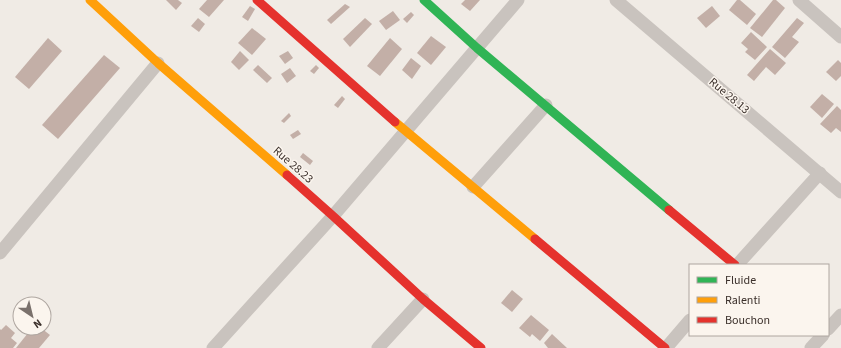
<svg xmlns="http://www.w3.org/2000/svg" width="841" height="348" font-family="'Source Sans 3',sans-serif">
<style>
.building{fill:#c3afa7}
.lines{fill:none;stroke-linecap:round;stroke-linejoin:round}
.street{stroke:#c9c3be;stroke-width:13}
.fast{stroke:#30b455;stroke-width:9}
.slow{stroke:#ff9f0a;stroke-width:9}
.jam{stroke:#e5322d;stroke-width:9}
.labels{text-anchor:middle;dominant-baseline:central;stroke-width:3;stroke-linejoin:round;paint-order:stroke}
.street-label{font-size:12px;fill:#3b302b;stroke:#fbf5ee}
</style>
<rect width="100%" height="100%" fill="#f0ebe5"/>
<!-- building -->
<g class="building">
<polygon points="166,0 178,0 182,3 176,10"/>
<polygon points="207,0 224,0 209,17 199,9"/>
<polygon points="465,0 480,0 470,11 461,4"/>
<polygon points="737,0 740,0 756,14 747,25 729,10"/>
<polygon points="773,0 776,0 785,8 762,37 750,28"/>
<polygon points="345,4 350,7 331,24 327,20"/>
<polygon points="250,6 255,9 248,21 242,17"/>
<polygon points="712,6 720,16 706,28 697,18"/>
<polygon points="393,11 400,20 386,30 379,21"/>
<polygon points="411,12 414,15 407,23 403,19"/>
<polygon points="198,18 205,24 199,32 191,26"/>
<polygon points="365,18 372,24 350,47 343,39"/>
<polygon points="797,18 804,23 792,37 799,42 785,58 772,47"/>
<polygon points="252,28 266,39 252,55 238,43"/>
<polygon points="751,32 767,47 755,60 745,52 748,49 741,43"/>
<polygon points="431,36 446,47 431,65 417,53"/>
<polygon points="48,38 62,51 29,89 15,77"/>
<polygon points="390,38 402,49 380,76 367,66"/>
<polygon points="770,49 786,63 775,75 766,67 754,81 747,75"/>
<polygon points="240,51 249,60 239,70 231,62"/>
<polygon points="288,51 293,58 285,64 279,56"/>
<polygon points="104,55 120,68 58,139 42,125"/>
<polygon points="411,58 421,66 412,79 402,70"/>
<polygon points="838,60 841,63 841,76 836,81 826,72"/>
<polygon points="258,65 272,78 267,83 253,70"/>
<polygon points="316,65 319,68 314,74 310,71"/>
<polygon points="290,68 296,76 287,83 281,74"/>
<polygon points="822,94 834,104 822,118 810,107"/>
<polygon points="342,96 345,99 338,108 334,105"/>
<polygon points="837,106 841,110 841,132 836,128 831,133 820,124"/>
<polygon points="289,113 291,116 284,123 281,121"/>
<polygon points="298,130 301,134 293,139 290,135"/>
<polygon points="303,153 313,161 310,165 300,157"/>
<polygon points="512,290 523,299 512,312 501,303"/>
<polygon points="531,315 549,330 540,341 532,334 530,337 519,328"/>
<polygon points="6,325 15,333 11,338 17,343 13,348 0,348 0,329 1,330"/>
<polygon points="32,328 41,328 50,335 39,348 16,348"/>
<polygon points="552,334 567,348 548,348 544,343"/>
</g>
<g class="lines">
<!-- street -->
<g class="street">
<polyline points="616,0 841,192"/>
<polyline points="799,0 841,37"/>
<polyline points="473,187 546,105"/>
<polyline points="0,253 158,63"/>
<polyline points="737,265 820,173"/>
<polyline points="828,329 841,315"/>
<polyline points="213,348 333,216 518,0"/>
<polyline points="378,348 423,299"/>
<polyline points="666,348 690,320"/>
<polyline points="811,348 823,335"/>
</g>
<!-- fast -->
<polyline class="fast" points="424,0 477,48 669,210"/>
<!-- slow -->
<g class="slow">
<polyline points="90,0 158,63 287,175"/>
<polyline points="395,122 535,239"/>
</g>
<!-- jam -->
<g class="jam">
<polyline points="257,0 395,122"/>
<polyline points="287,175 333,216 423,299 481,348"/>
<polyline points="669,210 735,265"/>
<polyline points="535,239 665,348"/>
</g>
</g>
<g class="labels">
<!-- street labels -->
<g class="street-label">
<text transform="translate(729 96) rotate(40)">Rue 28.13</text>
<text transform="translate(293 165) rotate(41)">Rue 28.23</text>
</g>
</g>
<!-- legend -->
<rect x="689" y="264" width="140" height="72" fill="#fbf5ee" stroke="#aea6a0"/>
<rect x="697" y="277" width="20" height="6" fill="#30b455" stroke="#aea6a0"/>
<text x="725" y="284" font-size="12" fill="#3b302b">Fluide</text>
<rect x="697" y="297" width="20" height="6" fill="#ff9f0a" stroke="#aea6a0"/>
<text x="725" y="304" font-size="12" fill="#3b302b">Ralenti</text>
<rect x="697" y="317" width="20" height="6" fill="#e5322d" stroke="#aea6a0"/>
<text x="725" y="324" font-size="12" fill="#3b302b">Bouchon</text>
<!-- north arrow -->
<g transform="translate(32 316) rotate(145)"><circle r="19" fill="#fbf5ee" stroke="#aea6a0"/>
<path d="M0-3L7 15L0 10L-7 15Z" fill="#7a716c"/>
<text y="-6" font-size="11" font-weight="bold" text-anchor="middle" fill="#3b302b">N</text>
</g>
</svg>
